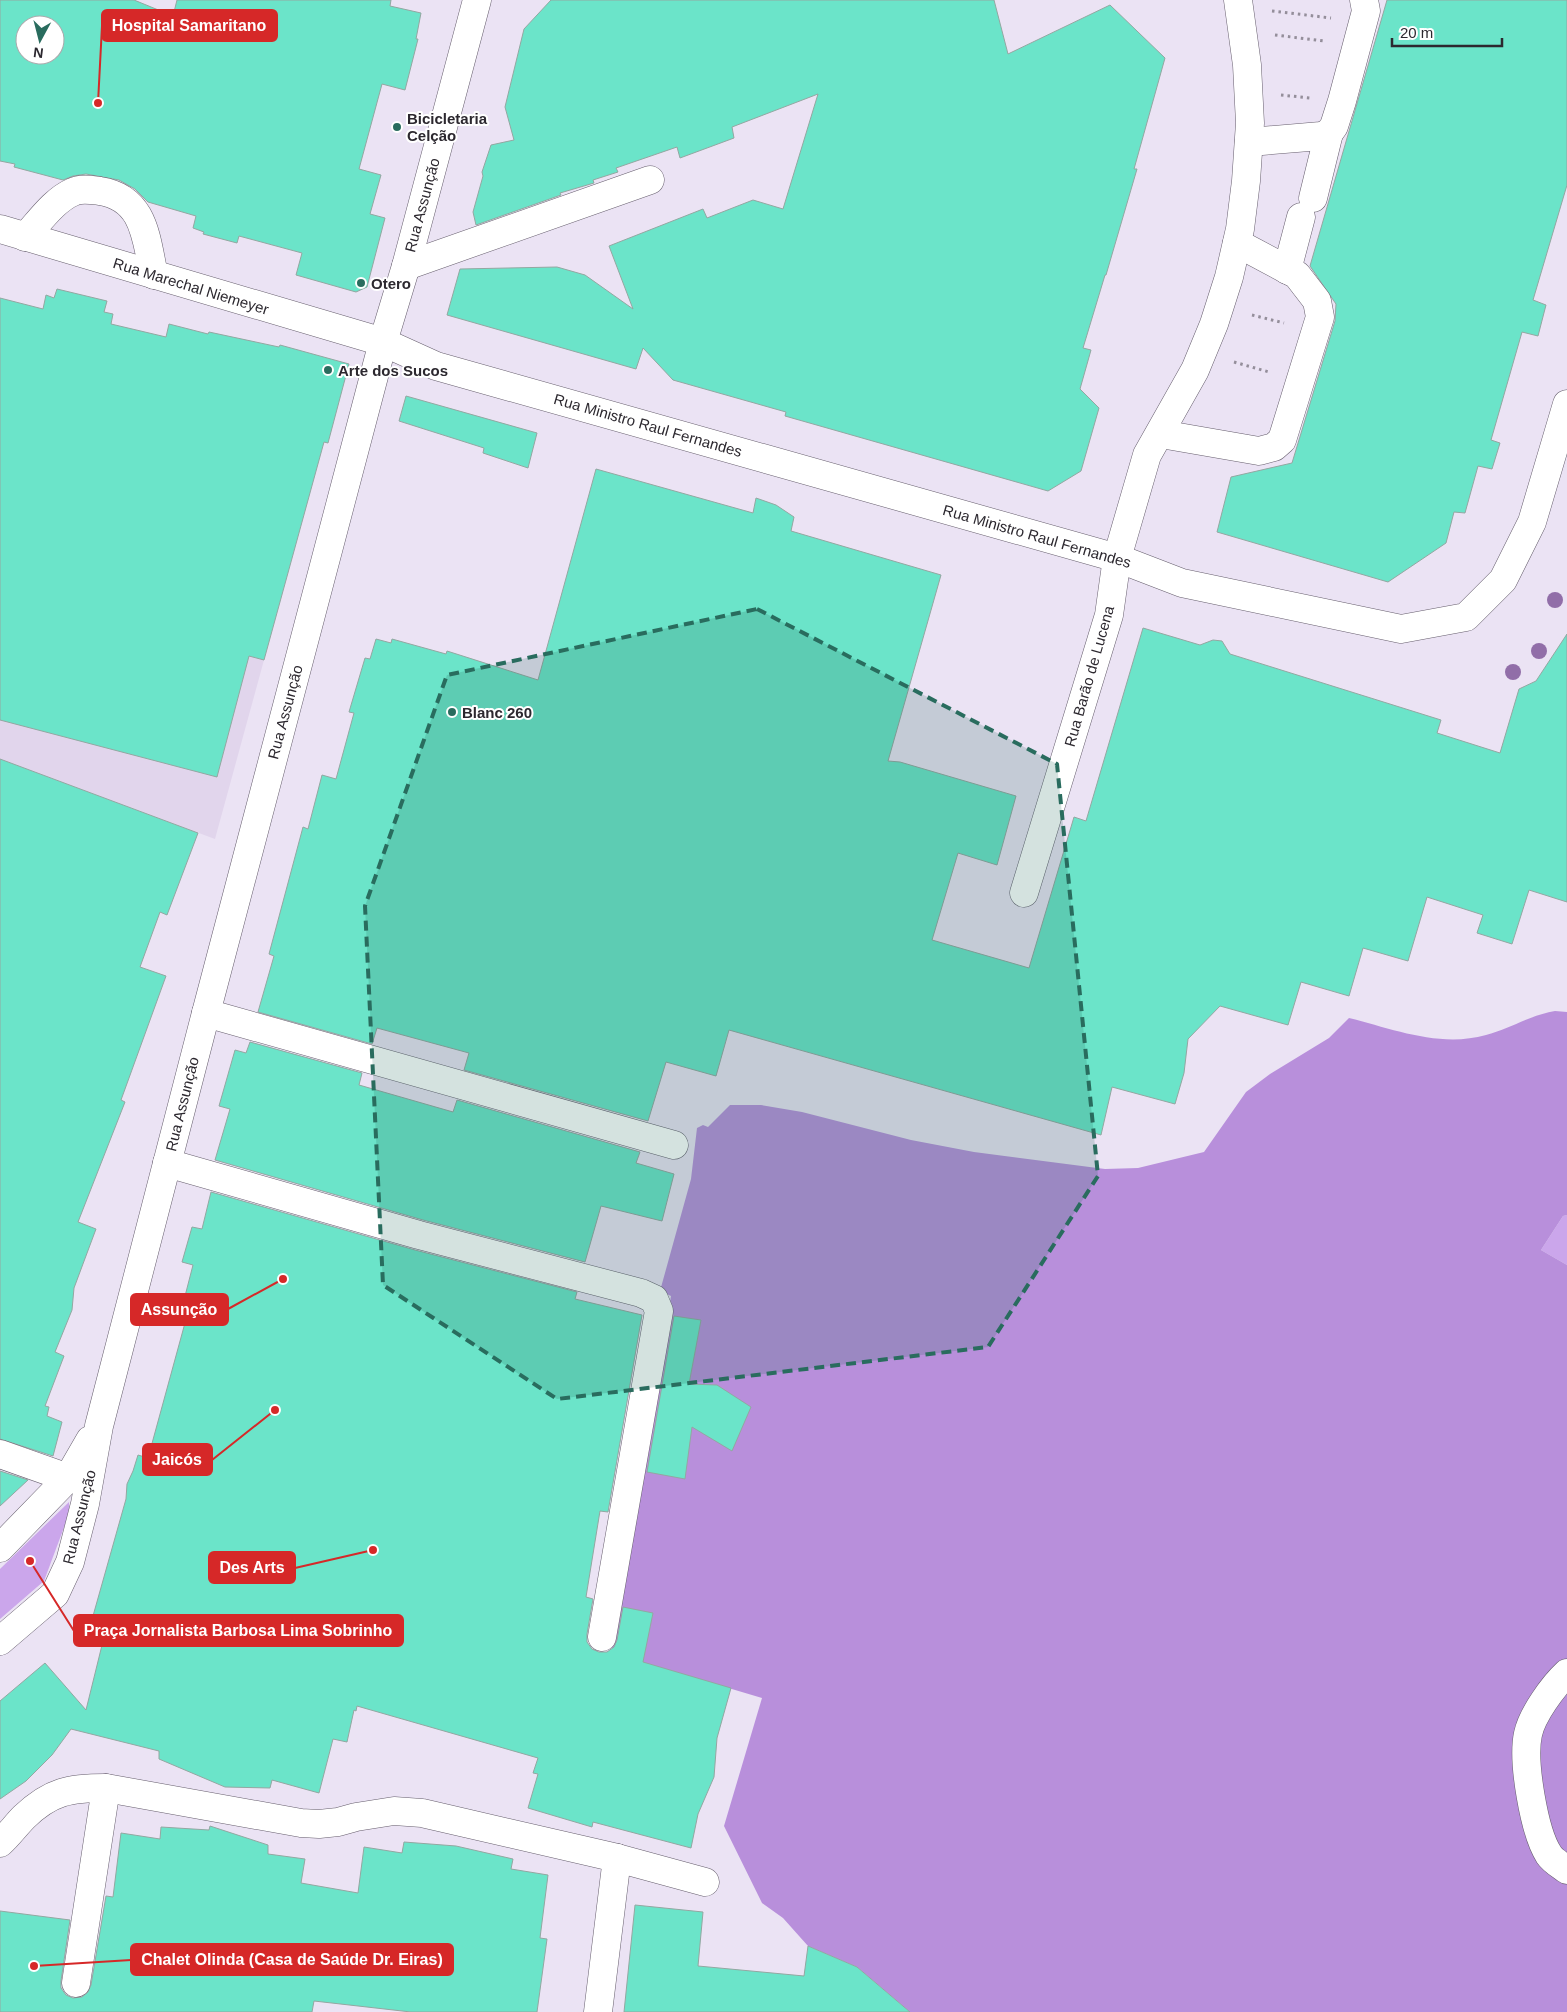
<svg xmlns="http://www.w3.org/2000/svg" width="1567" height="2012" font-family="Arial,sans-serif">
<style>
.built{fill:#e1d5ec}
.green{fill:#cba6eb}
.forest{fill:#b88fdb}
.building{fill:#6be4c9;stroke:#93a7a1;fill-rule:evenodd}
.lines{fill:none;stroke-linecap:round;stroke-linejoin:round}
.minor-casing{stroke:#665e6d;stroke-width:29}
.path{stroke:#948e9a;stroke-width:3;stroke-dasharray:2.5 4;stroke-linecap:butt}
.minor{stroke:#fff;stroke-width:28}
.tree{fill:#916ea8}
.marked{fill:#296c5e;fill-opacity:0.2;stroke:#296c5e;stroke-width:4;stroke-dasharray:10 6;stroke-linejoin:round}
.poi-dot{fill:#296c5e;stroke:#fff;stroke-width:2}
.labels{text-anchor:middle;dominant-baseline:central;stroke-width:4;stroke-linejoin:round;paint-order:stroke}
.poi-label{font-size:15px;font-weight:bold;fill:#2c282f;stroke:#fff;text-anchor:start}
.street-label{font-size:15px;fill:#2c282f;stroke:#fff}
.leader{fill:none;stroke:#d62828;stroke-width:2}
.callout-dot{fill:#d62828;stroke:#fff;stroke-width:2}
.callout{fill:#d62828;stroke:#d62828;stroke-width:2}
.callout-label{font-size:16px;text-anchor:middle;font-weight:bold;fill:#fff}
</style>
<rect width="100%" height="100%" fill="#ebe3f4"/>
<!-- built -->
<polygon class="built" points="0,586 264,660 215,839 0,759"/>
<!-- green -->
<g class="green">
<polygon points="1567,1215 1567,1265 1541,1250 1563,1216"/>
<polygon points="69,1502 69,1514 44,1581 0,1619 0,1569"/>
</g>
<!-- forest -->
<path class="forest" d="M1555,1011l12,1v203l-4,1 -22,34 26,15v747h-657l-53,-45 -49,-21 -25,-28 -21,-15 -38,-77 38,-128 -151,-45 60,-357 -11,-5 31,-112 6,-51 6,-3 5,2 22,-22h31l41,7 109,28 63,12 131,17 33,-1 66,-16 42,-60 24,-18 59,-36 20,-20c44,11 91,30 137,17 24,-6 44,-20 69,-24z"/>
<!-- building -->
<g class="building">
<path d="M0,0h134l39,16 4,-16h214l-1,6 31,7 -5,26h2l-13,51 -23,-6 -23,85 22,6 -11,39 15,4 -18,69 -11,5 -60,-17 6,-22 -63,-17 -2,7 -34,-9 1,-2 -11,-4 3,-12 -48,-14 -13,-13 -16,-9 -33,-6 -13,2 -10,4 -49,-13 1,-3 -15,-3zM25,25h30v30h-30z"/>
<polygon points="551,0 994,0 1008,54 1110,5 1165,58 1134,169 1137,169 1106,275 1105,275 1083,348 1091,350 1080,389 1099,408 1081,471 1048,491 785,416 786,412 673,380 643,348 636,369 447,315 460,269 557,267 585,275 633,309 609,246 703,209 707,218 753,200 783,209 818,94 732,127 734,138 680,158 677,147 616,168 618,172 593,180 594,183 560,193 561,195 476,225 473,212 483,176 482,172 491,145 514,140 505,107 524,29"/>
<polygon points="1387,0 1567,0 1567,185 1533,300 1546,305 1538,336 1522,332 1491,440 1500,443 1492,469 1478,466 1465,513 1454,512 1446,543 1388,582 1217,532 1231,477 1292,463 1335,321 1336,304 1310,266"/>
<polygon points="57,289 107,301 104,312 113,314 111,324 166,337 169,324 208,334 209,332 279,347 280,345 349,364 328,443 324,442 264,660 249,656 217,777 0,720 0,298 43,309 46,295 54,298"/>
<polygon points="406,396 537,433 528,468 483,453 484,448 399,421"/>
<polygon points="596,469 753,513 756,498 776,505 794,517 791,531 941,575 888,761 900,762 1016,796 997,865 958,853 932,940 1029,968 1074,817 1086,821 1143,628 1200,645 1213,640 1222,641 1230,654 1441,720 1437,733 1500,753 1519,689 1536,681 1567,634 1567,902 1529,890 1512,944 1477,933 1483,915 1427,897 1408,961 1363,948 1349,996 1301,982 1288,1025 1220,1006 1188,1039 1184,1073 1175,1104 1112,1087 1101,1135 729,1030 716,1076 666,1062 648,1121 464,1070 469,1053 377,1028 372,1044 258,1012 274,956 269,954 303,827 308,829 322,775 336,779 354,713 349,712 365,658 370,659 376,639 391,643 392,639 446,654 447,651 538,680"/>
<polygon points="0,759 198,833 167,915 160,912 140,967 166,976 121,1100 125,1102 78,1222 96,1229 74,1288 72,1310 55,1352 64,1356 45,1406 49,1407 47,1416 62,1422 53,1456 0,1439"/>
<polygon points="250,1042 362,1073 359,1085 453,1112 457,1100 640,1152 636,1163 674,1174 662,1221 601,1206 585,1262 423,1220 215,1160 230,1109 219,1106 235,1050 246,1053"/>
<polygon points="211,1192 415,1250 577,1292 575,1299 642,1315 608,1512 600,1511 586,1597 593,1599 587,1634 587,1642 592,1649 599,1652 607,1652 614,1647 617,1640 623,1607 653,1613 643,1662 731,1688 717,1738 714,1777 698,1814 691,1848 593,1822 592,1827 528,1808 538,1774 533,1773 538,1758 357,1706 356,1711 354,1710 347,1742 333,1739 319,1793 272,1780 270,1788 225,1787 159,1759 159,1751 71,1729 52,1755 26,1781 0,1799 0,1701 45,1663 86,1710 104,1637 100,1635 103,1626 91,1623 126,1499 127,1484 133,1471 138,1455 148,1458 191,1301 184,1300 193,1265 182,1262 192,1227 202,1229"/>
<polygon points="674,1316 701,1320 689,1384 717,1385 751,1407 732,1451 692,1427 685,1479 647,1472"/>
<polygon points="0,1471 28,1480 0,1506"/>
<polygon points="210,1826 268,1845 268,1854 305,1859 301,1883 358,1893 364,1847 402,1853 404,1842 456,1846 513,1859 511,1869 548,1875 540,1938 547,1939 537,2012 411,2012 314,2001 312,2012 0,2012 0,1911 70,1920 61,1981 61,1988 66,1995 73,1998 82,1997 88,1992 91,1985 106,1896 113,1897 121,1833 160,1839 161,1827 209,1830"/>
<polygon points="635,1905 703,1912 698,1966 804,1976 808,1946 857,1967 910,2012 624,2012"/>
</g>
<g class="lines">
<defs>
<g id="minor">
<polyline points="1249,142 1321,136 1329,133 1334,126 1342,101 1366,11 1364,0"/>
<polyline points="1313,198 1329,133"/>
<polyline points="0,229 383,342 436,366 1117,558 1182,583 1401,629 1466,617 1503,580 1532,522 1567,404"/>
<path d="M25,237c14,-15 29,-37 48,-45 8,-4 19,-2 27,-1 45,7 46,48 54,84"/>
<polyline points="406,266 650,180"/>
<polyline points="1287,270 1301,217"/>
<polyline points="1161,434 1259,451 1274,447 1282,440 1320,317 1317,301 1297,275 1237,243"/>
<polyline points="1024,893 1109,615 1117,558 1147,455 1195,370 1214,324 1229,277 1240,229 1246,181 1250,123 1247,65 1238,0"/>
<polyline points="206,1013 674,1145"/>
<polyline points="167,1163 419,1235 641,1293 654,1299 659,1311 602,1637"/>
<polyline points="0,1454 68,1478"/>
<polyline points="0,1548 68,1478 90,1440"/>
<polyline points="0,1641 55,1594 70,1562 85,1504 99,1426 206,1013 383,342 406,266 477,0"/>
<path d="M1567,1673c-14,13 -35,42 -39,61 -6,27 6,98 21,121 4,6 13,11 18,15"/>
<path d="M0,1843c9,-8 16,-18 24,-26 27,-26 46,-29 82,-29l195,35 18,1 19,-2 18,-5 38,-6 28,2 195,45 88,24"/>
<polyline points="76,1983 106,1788"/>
<polyline points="598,2012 617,1858"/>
</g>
</defs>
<!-- minor casing -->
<use href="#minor" class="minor-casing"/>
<!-- path -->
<g class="path">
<polyline points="1272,11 1331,18"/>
<polyline points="1275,35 1324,41"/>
<polyline points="1281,95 1310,98"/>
<polyline points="1252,315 1284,323"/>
<polyline points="1234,362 1269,372"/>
</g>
<!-- minor -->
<use href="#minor" class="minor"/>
</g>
<!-- trees -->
<g class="tree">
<circle cx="1555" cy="600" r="8"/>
<circle cx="1539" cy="651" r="8"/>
<circle cx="1513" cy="672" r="8"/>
</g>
<!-- marked area -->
<path class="marked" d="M757,609l300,155 41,412 -110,171 -431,52 -174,-114 -18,-379 82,-231z"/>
<!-- markers -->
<g class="poi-dot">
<circle cx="397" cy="127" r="5"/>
<circle cx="361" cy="283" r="5"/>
<circle cx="328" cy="370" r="5"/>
<circle cx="452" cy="712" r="5"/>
</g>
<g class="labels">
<!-- poi labels -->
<g class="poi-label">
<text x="407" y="118">Bicicletaria<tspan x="407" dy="17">Celção</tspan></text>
<text x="371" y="283">Otero</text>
<text x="338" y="370">Arte dos Sucos</text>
<text x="462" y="712">Blanc 260</text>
</g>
<!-- street labels -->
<g class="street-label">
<text transform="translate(422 205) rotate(-75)">Rua Assunção</text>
<text transform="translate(191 286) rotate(17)">Rua Marechal Niemeyer</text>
<text transform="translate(648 425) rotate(16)">Rua Ministro Raul Fernandes</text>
<text transform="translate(1037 536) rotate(16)">Rua Ministro Raul Fernandes</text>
<text transform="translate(1089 676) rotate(-74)">Rua Barão de Lucena</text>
<text transform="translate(285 712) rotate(-75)">Rua Assunção</text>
<text transform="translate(182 1104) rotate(-76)">Rua Assunção</text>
<text transform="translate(79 1517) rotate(-76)">Rua Assunção</text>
</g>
</g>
<!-- callouts -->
<path class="leader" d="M98 103L102 26M283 1279L228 1309M275 1410L212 1460M373 1550L295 1568M30 1561L74 1631M34 1966L131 1960"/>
<g class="callout-dot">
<circle cx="98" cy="103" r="5"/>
<circle cx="283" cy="1279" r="5"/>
<circle cx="275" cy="1410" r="5"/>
<circle cx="373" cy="1550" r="5"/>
<circle cx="30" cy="1561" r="5"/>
<circle cx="34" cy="1966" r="5"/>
</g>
<g class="callout">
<rect x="102" y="10" width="175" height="31" rx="5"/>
<rect x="131" y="1294" width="97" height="31" rx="5"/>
<rect x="143" y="1444" width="69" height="31" rx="5"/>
<rect x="209" y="1552" width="86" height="31" rx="5"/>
<rect x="74" y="1615" width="329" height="31" rx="5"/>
<rect x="131" y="1944" width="322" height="31" rx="5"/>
</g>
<g class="callout-label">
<text x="189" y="31">Hospital Samaritano</text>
<text x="179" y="1315">Assunção</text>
<text x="177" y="1465">Jaicós</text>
<text x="252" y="1573">Des Arts</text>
<text x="238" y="1636">Praça Jornalista Barbosa Lima Sobrinho</text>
<text x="292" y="1965">Chalet Olinda (Casa de Saúde Dr. Eiras)</text>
</g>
<!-- north arrow -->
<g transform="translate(40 40) rotate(187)"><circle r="24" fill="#ffffff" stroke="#aba9ac"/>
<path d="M0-4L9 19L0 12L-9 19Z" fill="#296c5e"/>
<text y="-8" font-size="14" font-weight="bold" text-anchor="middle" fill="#2c282f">N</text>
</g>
<!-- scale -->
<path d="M1392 38v8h110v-8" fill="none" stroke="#2c282f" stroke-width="2.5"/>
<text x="1400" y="38" font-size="15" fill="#2c282f" stroke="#ffffff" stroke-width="4" paint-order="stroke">20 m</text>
</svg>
